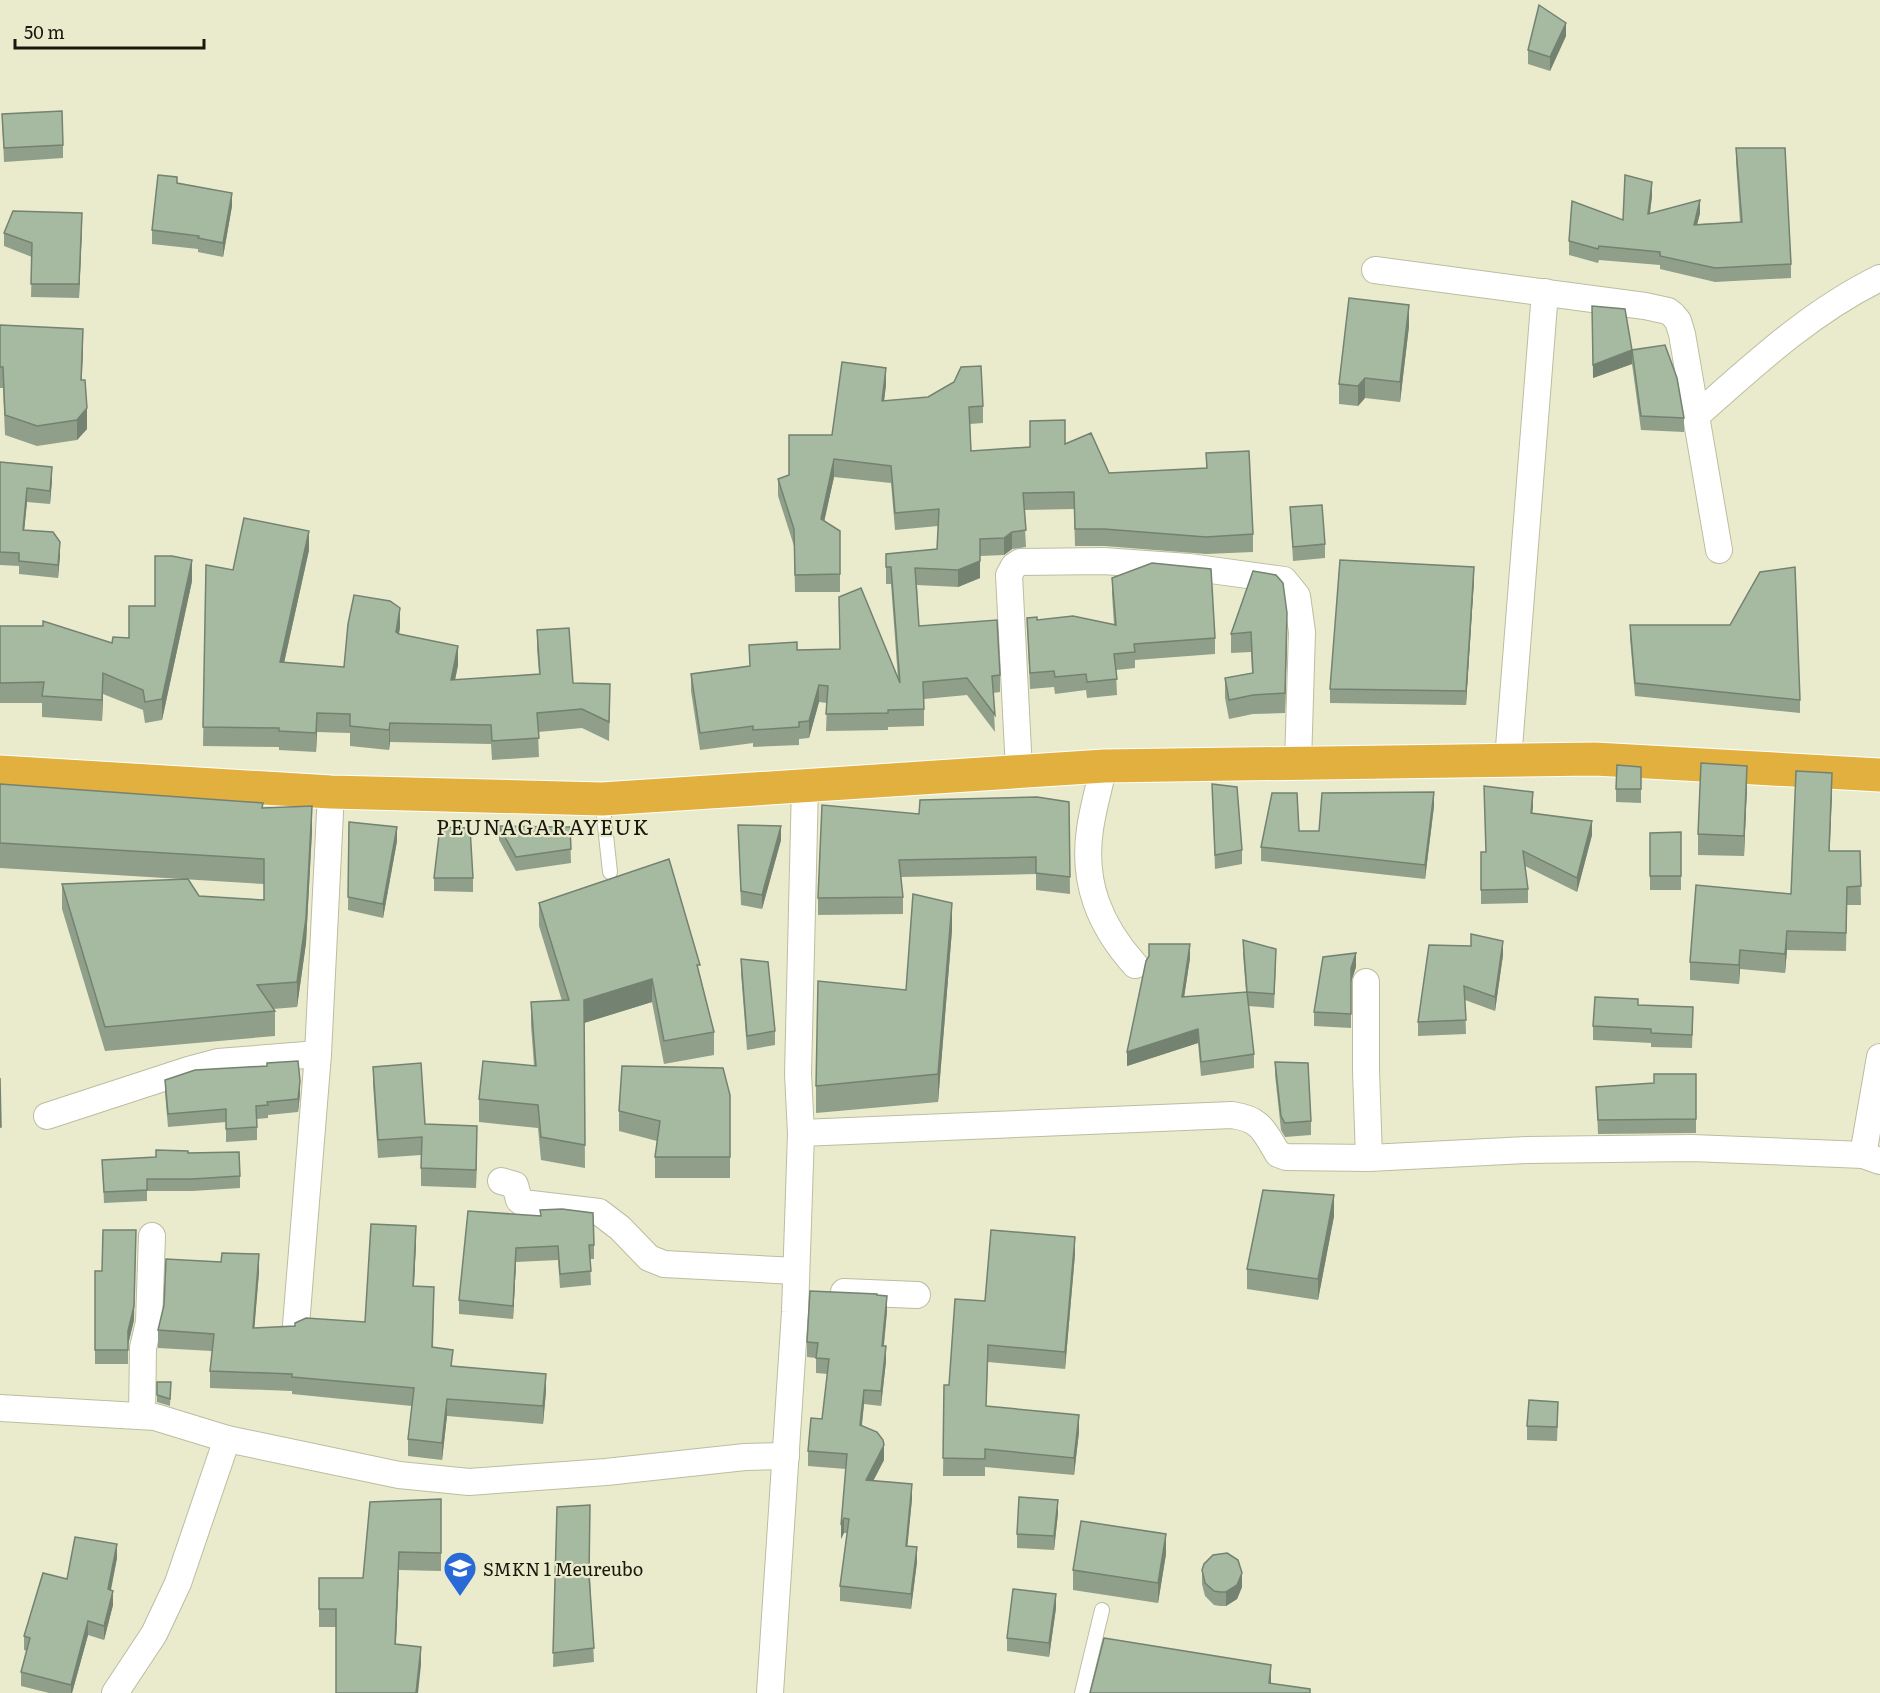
<svg xmlns="http://www.w3.org/2000/svg" width="1880" height="1693" font-family="Literata,serif">
<style>
.lines{fill:none;stroke-linecap:round;stroke-linejoin:round}
.service-casing{stroke:#bcbda0;stroke-width:16}
.minor-casing{stroke:#bcbda0;stroke-width:28}
.trunk-casing{stroke:#fff;stroke-width:35}
.service{stroke:#fff;stroke-width:14}
.minor{stroke:#fff;stroke-width:26}
.trunk{stroke:#e2b03e;stroke-width:33}
.wall{fill:#8f9f8a}
.shaded-wall{fill:#748271}
.building{fill:#a6b9a1;stroke:#748271;stroke-width:1.5}
.labels{text-anchor:middle;dominant-baseline:central;stroke-width:4.5;stroke-linejoin:round;paint-order:stroke}
.poi-label{font-size:18px;fill:#18180d;stroke:#eaebcd;text-anchor:start}
.quarter-label{font-size:21px;letter-spacing:1.5px;fill:#18180d;stroke:#eaebcd}
</style>
<rect width="100%" height="100%" fill="#eaebcd"/>
<g class="lines">
<defs>
<g id="service">
<polyline points="602,799 610,872"/>
<polyline points="1082,1693 1102,1610"/>
</g>
<g id="minor">
<polyline points="1375,270 1645,306 1668,311 1673,315 1678,321 1682,334 1719,550"/>
<path d="M1696,416c58,-51 114,-104 184,-138"/>
<polyline points="1508,760 1545,292"/>
<path d="M1104,766c-5,21 -11,42 -14,63 -8,54 10,97 45,136"/>
<polyline points="1019,770 1009,575 1014,566 1020,562 1103,561 1189,567 1284,580 1297,596 1302,632 1298,763"/>
<polyline points="1366,982 1366,1070 1369,1158"/>
<polyline points="47,1116 188,1070 218,1062 318,1054"/>
<path d="M801,1133l431,-18c29,4 32,16 46,39l8,3 83,1 158,-8 165,-2 171,7 17,6"/>
<polyline points="1863,1155 1880,1057"/>
<polyline points="501,1181 515,1185 519,1200 523,1203 599,1212 620,1228 649,1258 664,1264 796,1271"/>
<polyline points="844,1292 917,1295"/>
<polyline points="296,1325 318,1054 331,792"/>
<polyline points="0,1408 155,1417 227,1439 399,1475 469,1482 606,1472 745,1457 786,1456"/>
<polyline points="142,1416 143,1348 149,1322 152,1236"/>
<polyline points="115,1693 154,1634 178,1583 227,1439"/>
<polyline points="770,1693 795,1312 801,1133 798,1074 805,785"/>
</g>
<polyline id="trunk" points="0,772 331,792 602,799 1104,766 1595,759 1880,775"/>
</defs>
<!-- service casing -->
<use href="#service" class="service-casing"/>
<!-- minor casing -->
<use href="#minor" class="minor-casing"/>
<!-- trunk casing -->
<use href="#trunk" class="trunk-casing"/>
<!-- service -->
<use href="#service" class="service"/>
<!-- minor -->
<use href="#minor" class="minor"/>
<!-- trunk -->
<use href="#trunk" class="trunk"/>
</g>
<!-- wall -->
<g class="wall">
<polygon points="1566,36 1550,71 1528,64 1528,50"/>
<polygon points="2,114 63,145 63,158 4,162"/>
<polygon points="1736,148 1791,264 1791,278 1715,282 1660,269 1660,265 1599,260 1598,263 1569,255 1569,241 1623,220 1652,196 1650,213 1700,213 1697,224 1740,222 1736,162"/>
<polygon points="177,183 232,206 223,257 198,252 198,249 152,244 152,230"/>
<polygon points="82,226 79,298 31,297 32,257 4,246 4,233"/>
<polygon points="1592,306 1632,350 1684,418 1684,432 1641,430 1632,364 1593,378"/>
<polygon points="0,325 83,349 81,380 87,429 77,440 37,446 5,435 3,388 0,388"/>
<polygon points="1409,326 1400,402 1365,398 1358,406 1339,404 1339,384"/>
<polygon points="886,385 884,400 983,406 983,423 970,424 971,451 1065,444 1109,473 1206,468 1206,453 1253,534 1253,552 1206,554 1104,546 1075,546 1074,509 1024,510 1026,547 1012,549 1004,555 980,556 980,578 958,587 917,585 919,626 1000,675 1000,692 993,693 995,732 967,695 924,699 924,726 888,727 888,730 826,731 827,703 819,702 809,738 799,739 799,745 753,747 753,743 700,750 691,691 691,674 750,666 749,645 797,650 898,679 891,584 886,584 886,554 937,549 938,526 895,530 891,483 834,477 824,521 840,531 840,592 795,592 794,546 778,496 778,479 789,475"/>
<polygon points="0,462 52,480 50,504 27,502 24,530 60,555 58,578 19,574 19,566 0,565"/>
<polygon points="1290,507 1325,544 1325,558 1293,561"/>
<polygon points="309,550 284,663 344,667 400,627 399,634 458,665 455,680 539,674 537,649 537,630 573,683 610,703 609,741 582,728 538,732 539,757 492,760 491,744 390,742 389,750 350,746 350,733 317,732 316,752 279,750 279,747 203,746 206,565 233,570"/>
<polygon points="1253,571 1287,633 1285,713 1253,714 1229,719 1225,698 1225,678 1252,673 1251,652 1231,653 1231,634"/>
<polygon points="1112,578 1215,638 1215,654 1135,660 1135,668 1116,670 1117,695 1087,698 1086,690 1055,694 1054,687 1030,689 1027,618 1037,620 1114,625 1112,594"/>
<polygon points="1474,580 1466,705 1330,703 1330,689"/>
<polygon points="192,581 162,720 145,723 143,710 103,694 102,721 42,717 42,703 0,703 0,622 0,626 112,643 129,638 155,606"/>
<polygon points="1630,625 1800,700 1800,713 1635,696 1630,638"/>
<polygon points="1641,767 1641,803 1616,802 1616,789"/>
<polygon points="0,784 263,808 312,831 306,943 297,1007 273,1009 275,1011 275,1036 105,1051 62,909 62,884 199,896 264,900 264,884 0,868"/>
<polygon points="1212,784 1242,850 1242,864 1215,869"/>
<polygon points="1747,786 1744,856 1698,855 1698,834"/>
<polygon points="1832,791 1829,851 1860,851 1861,905 1847,905 1846,951 1787,950 1785,973 1740,969 1739,984 1690,980 1690,962 1791,894"/>
<polygon points="1069,802 1070,894 1036,890 1036,874 901,877 903,897 903,914 818,915 818,898 919,814"/>
<polygon points="1434,806 1425,879 1261,861 1261,847 1299,831 1319,831"/>
<polygon points="1533,806 1532,813 1592,835 1577,892 1525,866 1528,889 1528,903 1481,904 1481,852 1485,852"/>
<polygon points="349,822 397,841 383,918 348,910"/>
<polygon points="738,825 781,840 762,909 741,905"/>
<polygon points="499,826 570,827 571,863 516,871 499,840"/>
<polygon points="1681,832 1681,890 1650,890 1650,833"/>
<polygon points="434,878 473,878 473,892 434,891"/>
<polygon points="539,903 700,975 714,1032 714,1055 664,1064 652,1002 584,1023 585,1168 541,1160 538,1128 479,1122 479,1099 534,1066 531,1025 531,1002 562,1001 539,926"/>
<polygon points="952,930 938,1102 816,1113 816,1086 906,990"/>
<polygon points="1471,934 1503,955 1495,1011 1465,1000 1466,1034 1418,1036 1418,1022 1471,946"/>
<polygon points="1243,940 1276,963 1274,1008 1248,1006 1254,1054 1254,1068 1201,1076 1198,1043 1127,1066 1190,958 1184,997 1246,992 1243,954"/>
<polygon points="741,959 775,1031 775,1045 747,1050 741,973"/>
<polygon points="1356,967 1351,982 1351,1028 1314,1026 1314,1012"/>
<polygon points="1638,1005 1693,1021 1692,1048 1651,1047 1651,1043 1593,1040 1593,1026"/>
<polygon points="1275,1062 1311,1121 1311,1135 1285,1137 1281,1130 1275,1075"/>
<polygon points="373,1067 425,1124 477,1143 476,1188 421,1186 421,1155 378,1158 373,1084"/>
<polygon points="1696,1074 1696,1133 1598,1134 1596,1087 1654,1083"/>
<polygon points="165,1080 300,1094 298,1112 268,1115 268,1118 257,1119 257,1140 226,1142 226,1122 168,1127 165,1093"/>
<polygon points="730,1095 730,1178 655,1178 655,1157 657,1141 619,1131 619,1111"/>
<polygon points="188,1153 240,1176 240,1188 192,1191 147,1191 147,1201 104,1203 102,1160 156,1157"/>
<polygon points="468,1211 594,1245 594,1259 590,1259 591,1285 560,1288 558,1260 516,1262 513,1319 459,1314 459,1300"/>
<polygon points="1334,1216 1318,1300 1247,1289 1247,1269"/>
<polygon points="416,1243 414,1286 434,1304 433,1348 453,1366 546,1391 543,1424 447,1416 442,1460 408,1456 408,1439 412,1406 292,1394 292,1391 210,1388 210,1371 212,1351 158,1348 158,1330 259,1272 254,1328 365,1322"/>
<polygon points="1075,1254 1065,1369 988,1362 986,1406 1079,1432 1074,1475 985,1467 985,1476 943,1476 944,1385 949,1385 985,1301"/>
<polygon points="95,1271 134,1320 128,1345 128,1364 95,1364"/>
<polygon points="877,1295 887,1311 884,1346 886,1361 881,1406 864,1404 862,1425 884,1460 873,1481 912,1499 907,1546 917,1562 911,1609 840,1601 840,1586 847,1533 844,1533 841,1539 846,1469 808,1466 808,1451 822,1419 828,1374 816,1373 816,1358 807,1357 807,1342"/>
<polygon points="157,1382 171,1382 170,1406 157,1402"/>
<polygon points="1558,1415 1557,1441 1527,1440 1527,1426"/>
<polygon points="441,1499 441,1571 399,1570 396,1644 421,1665 336,1627 319,1627 319,1578 363,1578"/>
<polygon points="557,1507 590,1577 594,1662 553,1667"/>
<polygon points="1058,1513 1054,1550 1017,1548 1017,1534"/>
<polygon points="1166,1554 1158,1603 1073,1590 1073,1570"/>
<polygon points="117,1558 111,1590 113,1605 104,1640 88,1635 72,1693 49,1693 21,1686 21,1672 27,1651 24,1650 24,1636 67,1579"/>
<polygon points="1202,1570 1242,1587 1237,1599 1226,1606 1220,1606 1214,1605 1205,1596 1202,1584"/>
<polygon points="1056,1608 1049,1657 1007,1651 1007,1638"/>
</g>
<!-- shaded-wall -->
<g class="shaded-wall">
<polygon points="1566,23 1566,36 1550,71 1550,57"/>
<polygon points="1652,182 1652,196 1648,228 1648,214"/>
<polygon points="232,193 232,206 223,257 223,243"/>
<polygon points="1700,200 1700,213 1694,238 1694,225"/>
<polygon points="82,213 82,226 79,298 79,284"/>
<polygon points="1409,305 1409,326 1400,402 1400,382"/>
<polygon points="83,329 83,349 81,400 81,380"/>
<polygon points="1632,350 1632,364 1593,378 1593,365"/>
<polygon points="886,368 886,385 882,418 882,401"/>
<polygon points="1365,378 1365,398 1358,406 1358,386"/>
<polygon points="87,408 87,429 77,440 77,420"/>
<polygon points="834,459 834,477 821,536 821,519"/>
<polygon points="52,467 52,480 50,504 50,491"/>
<polygon points="27,488 27,502 23,543 23,530"/>
<polygon points="309,531 309,550 280,681 280,662"/>
<polygon points="1012,532 1012,549 1004,555 1004,538"/>
<polygon points="980,539 980,578 958,587 958,570"/>
<polygon points="60,542 60,555 58,578 58,565"/>
<polygon points="192,560 192,581 162,720 162,699"/>
<polygon points="1474,567 1474,580 1466,705 1466,691"/>
<polygon points="400,608 400,627 396,651 396,632"/>
<polygon points="1287,613 1287,633 1285,713 1285,693"/>
<polygon points="458,646 458,665 451,699 451,680"/>
<polygon points="103,673 103,694 102,721 102,700"/>
<polygon points="819,685 819,702 809,738 809,721"/>
<polygon points="317,713 317,732 316,752 316,733"/>
<polygon points="390,723 390,742 389,750 389,730"/>
<polygon points="1747,766 1747,786 1744,856 1744,836"/>
<polygon points="1832,773 1832,791 1829,869 1829,851"/>
<polygon points="1434,792 1434,806 1425,879 1425,865"/>
<polygon points="1533,792 1533,806 1531,827 1531,813"/>
<polygon points="312,806 312,831 306,943 297,1007 297,982"/>
<polygon points="1592,821 1592,835 1577,892 1577,878"/>
<polygon points="781,826 781,840 762,909 762,895"/>
<polygon points="397,827 397,841 383,918 383,904"/>
<polygon points="952,903 952,930 938,1102 938,1074"/>
<polygon points="1787,931 1787,950 1785,973 1785,954"/>
<polygon points="1503,941 1503,955 1495,1011 1495,997"/>
<polygon points="1190,944 1190,958 1182,1011 1182,997"/>
<polygon points="1740,950 1740,969 1739,984 1739,965"/>
<polygon points="1356,953 1356,967 1351,982 1351,968"/>
<polygon points="652,979 652,1002 584,1023 584,1000"/>
<polygon points="1198,1029 1198,1043 1127,1066 1127,1052"/>
<polygon points="300,1081 300,1094 298,1112 298,1099"/>
<polygon points="477,1126 477,1143 476,1188 476,1170"/>
<polygon points="1334,1195 1334,1216 1318,1300 1318,1279"/>
<polygon points="416,1226 416,1243 413,1303 413,1286"/>
<polygon points="136,1230 134,1320 128,1345 128,1364 128,1331"/>
<polygon points="1075,1237 1075,1254 1065,1369 1065,1352"/>
<polygon points="516,1248 516,1262 513,1319 513,1306"/>
<polygon points="259,1254 259,1272 253,1346 253,1328"/>
<polygon points="887,1296 887,1311 882,1361 882,1346"/>
<polygon points="886,1346 886,1361 881,1406 881,1391"/>
<polygon points="546,1374 546,1391 543,1424 543,1406"/>
<polygon points="864,1390 864,1404 860,1439 860,1425"/>
<polygon points="447,1399 447,1416 442,1460 442,1443"/>
<polygon points="1079,1415 1079,1432 1074,1475 1074,1458"/>
<polygon points="884,1445 884,1460 866,1495 866,1480"/>
<polygon points="912,1484 912,1499 906,1561 906,1546"/>
<polygon points="1058,1500 1058,1513 1054,1550 1054,1536"/>
<polygon points="844,1518 844,1533 841,1539 841,1525"/>
<polygon points="1166,1534 1166,1554 1158,1603 1158,1583"/>
<polygon points="117,1544 117,1558 108,1603 108,1589"/>
<polygon points="917,1547 917,1562 911,1609 911,1594"/>
<polygon points="399,1552 399,1570 395,1662 395,1644"/>
<polygon points="1242,1573 1242,1587 1237,1599 1226,1606 1226,1592"/>
<polygon points="113,1591 113,1605 104,1640 104,1626"/>
<polygon points="1056,1594 1056,1608 1049,1657 1049,1643"/>
<polygon points="88,1621 88,1635 72,1693 71,1693 71,1685"/>
<polygon points="421,1647 421,1665 418,1693 416,1693"/>
<polygon points="1271,1665 1271,1693 1269,1683"/>
</g>
<!-- building -->
<g class="building">
<polygon points="1539,5 1566,23 1550,57 1528,50"/>
<polygon points="62,111 63,145 4,148 2,114"/>
<polygon points="1736,148 1785,148 1791,264 1715,268 1660,256 1660,252 1599,246 1598,249 1569,241 1572,201 1623,220 1625,175 1652,182 1648,214 1700,200 1694,225 1742,222"/>
<polygon points="158,175 177,177 177,183 232,193 223,243 198,238 199,236 152,230"/>
<polygon points="13,211 82,213 79,284 31,284 32,243 4,233"/>
<polygon points="1349,298 1409,305 1400,382 1365,378 1358,386 1339,384"/>
<polygon points="1592,306 1625,309 1632,350 1593,365"/>
<polygon points="0,325 83,329 81,380 85,380 87,408 77,420 37,426 5,415 3,367 0,367"/>
<polygon points="1665,345 1677,378 1684,418 1641,416 1632,350"/>
<polygon points="842,362 886,368 882,401 928,397 954,382 961,367 981,366 983,406 969,407 971,451 1030,447 1030,421 1065,420 1065,444 1091,433 1109,473 1207,468 1206,453 1249,451 1253,534 1206,537 1104,529 1075,529 1074,492 1023,493 1026,530 1012,532 1004,538 980,539 980,561 958,570 915,568 919,626 997,620 1000,675 992,676 995,715 967,678 923,682 924,709 888,710 888,713 826,714 828,686 819,685 809,721 799,722 799,727 753,730 753,726 700,733 691,674 750,666 749,645 797,642 797,650 840,649 839,597 861,588 900,683 891,567 886,567 886,554 937,549 939,509 895,513 891,466 834,459 821,519 840,531 840,574 795,575 794,529 778,479 789,475 789,435 832,435"/>
<polygon points="0,462 52,467 50,491 27,488 23,530 53,532 60,542 58,565 19,561 19,553 0,552"/>
<polygon points="1322,505 1325,544 1293,547 1290,507"/>
<polygon points="244,518 309,531 280,662 344,667 348,624 354,595 390,601 400,608 396,632 399,634 458,646 451,680 540,674 537,630 569,628 573,683 610,684 609,722 582,709 537,713 539,738 492,741 491,725 390,723 389,730 350,726 350,714 317,713 316,733 279,731 279,728 203,727 206,565 233,570"/>
<polygon points="155,556 172,556 192,560 162,699 145,702 143,690 103,673 102,700 42,696 44,682 0,683 0,626 43,626 43,621 112,643 113,637 129,638 129,606 155,606"/>
<polygon points="1340,560 1474,567 1466,691 1330,689"/>
<polygon points="1152,563 1211,569 1215,638 1134,644 1135,652 1114,654 1117,679 1087,682 1086,674 1055,677 1054,671 1030,673 1027,618 1037,617 1037,620 1073,616 1116,625 1112,578"/>
<polygon points="1795,567 1800,700 1635,683 1630,625 1730,625 1760,572"/>
<polygon points="1253,571 1276,575 1283,583 1287,613 1285,693 1253,695 1229,700 1225,678 1253,673 1251,632 1231,634"/>
<polygon points="1701,763 1747,766 1744,836 1698,834"/>
<polygon points="1617,765 1641,767 1641,789 1616,789"/>
<polygon points="1796,771 1832,773 1829,851 1860,851 1861,886 1847,887 1846,933 1787,931 1785,954 1740,950 1739,965 1690,962 1696,885 1791,894"/>
<polygon points="0,784 263,803 262,808 312,806 306,918 297,982 257,985 275,1011 105,1027 62,884 188,879 199,896 264,900 264,859 0,843"/>
<polygon points="1212,784 1237,787 1242,850 1215,855"/>
<polygon points="1484,786 1533,792 1531,813 1592,821 1577,878 1523,851 1528,889 1481,890 1481,852 1486,852"/>
<polygon points="1434,792 1425,865 1261,847 1272,793 1297,793 1299,831 1319,831 1322,793"/>
<polygon points="1037,797 1069,802 1070,877 1036,873 1036,857 899,860 903,897 818,898 822,805 919,814 920,800"/>
<polygon points="349,822 397,827 383,904 348,897"/>
<polygon points="738,825 781,826 762,895 741,891"/>
<polygon points="499,826 570,827 571,849 516,857"/>
<polygon points="440,827 470,828 473,878 434,878"/>
<polygon points="1681,832 1681,876 1650,876 1650,833"/>
<polygon points="669,859 700,965 697,965 714,1032 664,1041 652,979 584,1000 585,1145 541,1137 538,1105 479,1099 483,1061 536,1066 531,1002 569,1000 539,903"/>
<polygon points="913,894 952,903 938,1074 816,1086 818,981 906,990"/>
<polygon points="1471,934 1503,941 1495,997 1464,986 1466,1020 1418,1022 1429,945 1471,946"/>
<polygon points="1243,940 1276,949 1274,994 1247,992"/>
<polygon points="1149,944 1190,944 1182,997 1247,992 1254,1054 1201,1062 1198,1029 1127,1052 1146,961 1149,956"/>
<polygon points="1356,953 1351,968 1351,1014 1314,1012 1323,957"/>
<polygon points="741,959 768,962 775,1031 747,1036"/>
<polygon points="1595,997 1638,999 1638,1005 1693,1007 1692,1035 1651,1033 1651,1029 1593,1026"/>
<polygon points="298,1061 300,1081 298,1099 267,1102 268,1105 256,1106 257,1127 226,1129 226,1109 168,1114 165,1080 195,1070 267,1066 267,1063"/>
<polygon points="1275,1062 1308,1063 1311,1121 1285,1123 1281,1116"/>
<polygon points="421,1063 425,1124 477,1126 476,1170 421,1168 422,1137 378,1140 373,1067"/>
<polygon points="622,1066 723,1068 730,1095 730,1157 655,1157 660,1121 619,1111"/>
<polygon points="1654,1074 1696,1074 1696,1119 1598,1120 1596,1087 1654,1083"/>
<polygon points="0,1078 1,1127 0,1127"/>
<polygon points="156,1150 188,1151 188,1153 239,1152 240,1176 192,1179 147,1179 147,1190 104,1192 102,1160 156,1157"/>
<polygon points="1263,1190 1334,1195 1318,1279 1247,1269"/>
<polygon points="562,1209 593,1213 594,1245 589,1245 591,1271 560,1274 558,1246 516,1248 513,1306 459,1300 468,1211 541,1216 540,1210"/>
<polygon points="371,1224 416,1226 413,1286 434,1287 432,1347 453,1350 451,1366 546,1374 543,1406 447,1399 442,1443 408,1439 414,1388 292,1377 292,1374 210,1371 214,1334 158,1330 164,1305 166,1259 221,1262 222,1253 259,1254 253,1328 295,1326 295,1323 306,1318 365,1322"/>
<polygon points="103,1230 136,1230 134,1306 128,1331 128,1350 95,1350 95,1271 102,1271"/>
<polygon points="991,1230 1075,1237 1065,1352 988,1345 986,1406 1079,1415 1074,1458 985,1449 985,1459 943,1458 944,1385 949,1385 955,1299 985,1301"/>
<polygon points="810,1291 877,1294 877,1295 887,1296 882,1346 886,1346 881,1391 864,1390 860,1425 877,1432 883,1440 884,1445 866,1480 912,1484 906,1546 917,1547 911,1594 840,1586 849,1519 844,1518 841,1525 847,1454 808,1451 811,1418 822,1419 829,1359 816,1358 818,1343 807,1342"/>
<polygon points="157,1382 171,1382 170,1399 157,1395"/>
<polygon points="1529,1400 1558,1402 1557,1427 1527,1426"/>
<polygon points="1019,1497 1058,1500 1054,1536 1017,1534"/>
<polygon points="441,1499 441,1553 399,1552 395,1644 421,1647 416,1693 336,1693 336,1609 319,1609 319,1578 363,1578 370,1502"/>
<polygon points="590,1505 589,1575 594,1648 553,1653 557,1507"/>
<polygon points="1081,1521 1166,1534 1158,1583 1073,1570"/>
<polygon points="75,1537 117,1544 108,1589 113,1591 104,1626 88,1621 71,1685 21,1672 30,1638 24,1636 43,1573 67,1579"/>
<polygon points="1227,1553 1238,1560 1242,1573 1237,1585 1226,1592 1220,1592 1214,1591 1205,1583 1202,1570 1204,1564 1213,1555"/>
<polygon points="1013,1589 1056,1594 1049,1643 1007,1638"/>
<polygon points="1104,1638 1271,1665 1269,1683 1310,1689 1310,1693 1090,1693"/>
</g>
<!-- icons -->
<defs>
<symbol id="school-pin" viewBox="-11 -11 22 30"><path d="M0 17L-7.5 6A9.5 9.5 0 1 1 7.5 6Z" fill="#296ad7" stroke="#eaebcd"/><path d="M0-5L7-2L0 1L-7-2ZM-4 1L0 2.5L4 1V4Q0 6-4 4Z" fill="#fff"/></symbol>
</defs>
<g fill-rule="evenodd">
<use href="#school-pin" x="441" y="1549" width="38" height="52"/>
</g>
<g class="labels">
<!-- poi labels -->
<g class="poi-label">
<text x="483" y="1568">SMKN 1 Meureubo</text>
</g>
<!-- quarter labels -->
<g class="quarter-label">
<text x="543" y="825">PEUNAGARAYEUK</text>
</g>
</g>
<!-- scale -->
<path d="M15 39v9h189v-9" fill="none" stroke="#18180d" stroke-width="3"/>
<text x="24" y="39" font-size="18" fill="#18180d" stroke="#eaebcd" stroke-width="4.5" paint-order="stroke">50 m</text>
</svg>
